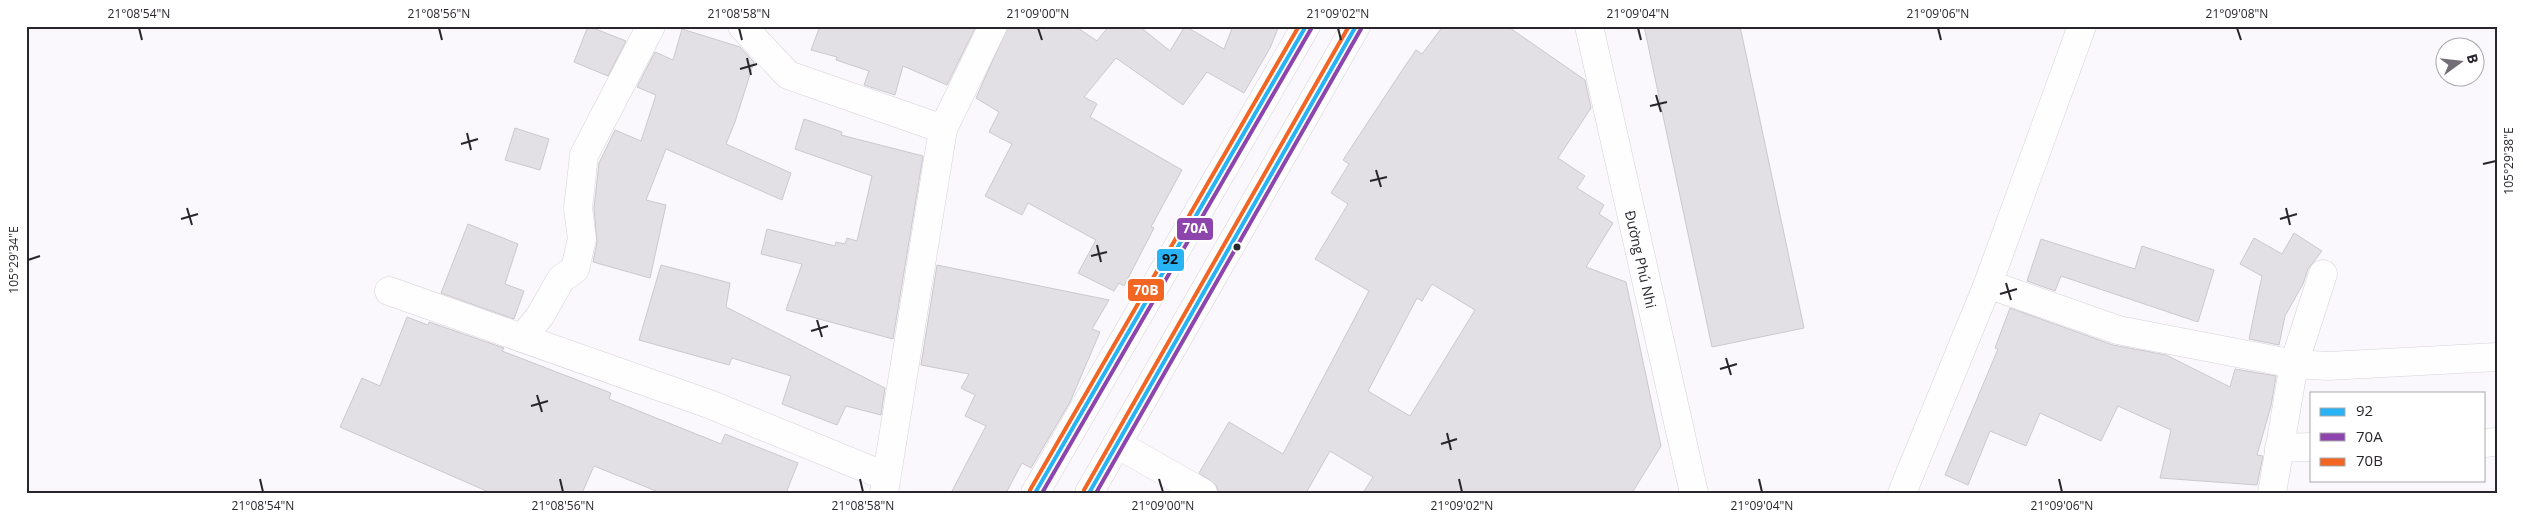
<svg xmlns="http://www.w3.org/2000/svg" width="2523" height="519" font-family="'Open Sans',sans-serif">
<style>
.building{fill:#e2dfe5;stroke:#cbc8ce;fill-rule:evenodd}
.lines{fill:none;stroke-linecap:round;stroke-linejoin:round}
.street-casing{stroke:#d5d2d8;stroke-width:29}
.secondary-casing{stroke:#d5d2d8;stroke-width:29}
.highway-casing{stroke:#d5d2d8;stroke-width:29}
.street{stroke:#fefeff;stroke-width:28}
.secondary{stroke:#fefeff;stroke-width:28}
.highway{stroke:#fefeff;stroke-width:28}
.bus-1-casing{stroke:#fff;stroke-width:8}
.bus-2-casing{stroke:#fff;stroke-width:8}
.bus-3-casing{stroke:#fff;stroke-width:8}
.bus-1{stroke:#27b3f4;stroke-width:4}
.bus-2{stroke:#8e44ad;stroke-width:4}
.bus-3{stroke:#f26522;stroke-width:4}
.ticks{fill:none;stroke:#29252c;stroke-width:2}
.bus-dot{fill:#29252c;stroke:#fff;stroke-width:2}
.labels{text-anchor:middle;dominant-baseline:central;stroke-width:5;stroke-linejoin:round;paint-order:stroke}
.street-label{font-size:14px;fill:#29252c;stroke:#fff}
.line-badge{stroke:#fff;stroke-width:2}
.badge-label{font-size:14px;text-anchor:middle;font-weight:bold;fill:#fff}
.pale-badge-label{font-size:14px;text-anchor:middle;font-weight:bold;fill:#111}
.neatline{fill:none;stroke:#29252c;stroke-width:2}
.ticks-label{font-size:12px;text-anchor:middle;fill:#29252c}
</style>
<rect width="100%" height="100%" fill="#faf7fd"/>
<!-- building -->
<g class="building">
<polygon points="588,26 626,41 608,76 574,62"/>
<polygon points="820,26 976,26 947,85 903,66 895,95 864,85 869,71 836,60 837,57 811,50"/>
<polygon points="1008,26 1075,26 1097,41 1109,26 1139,26 1170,51 1185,26 1224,49 1233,26 1279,26 1270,48 1244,93 1207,72 1183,105 1116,58 1084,97 1097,104 1090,117 1182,170 1151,227 1154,228 1124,286 1119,283 1114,291 1078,273 1096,240 1028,203 1022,215 985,196 1012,144 989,132 999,112 976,98"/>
<path d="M1443,26h64l78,54 6,28 -33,50 27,18 -8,12 27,17 -5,9 14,9 -27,44 40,15 35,164 -29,47h-269l10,-16 -43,-26 -24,42h-87l-3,-8 -17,-12 30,-51 54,32 86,-163 -54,-32 33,-55 -17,-11 18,-29 -6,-4 60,-91 13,-19 6,4zM1432,284l43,26 -65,106 -42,-25 49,-93 5,3z"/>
<polygon points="1644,26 1740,26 1804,328 1712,347"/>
<polygon points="682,29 740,47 754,62 735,122 726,144 791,173 782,200 666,149 646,200 666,205 650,278 593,262 597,242 594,208 599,163 615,130 641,141 656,95 637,87 655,52 673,60"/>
<polygon points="804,119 842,132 841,135 923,156 893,339 786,310 802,264 761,254 767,229 835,246 836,242 845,244 847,238 857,241 872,176 795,149"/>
<polygon points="515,128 549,139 540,170 505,160"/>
<polygon points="468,224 518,244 505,284 524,291 514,319 441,293"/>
<polygon points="2294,233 2322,251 2308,269 2303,284 2285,316 2279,345 2249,339 2262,276 2240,264 2254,238 2282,254"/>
<polygon points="2041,239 2135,269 2142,246 2214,270 2198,322 2061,276 2055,291 2027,281"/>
<polygon points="661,265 730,283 726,307 885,388 881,415 846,406 837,425 782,404 791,376 732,358 729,365 639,340"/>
<polygon points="937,265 1109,300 1092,329 1100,332 1070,402 1031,468 1022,463 1006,493 951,493 986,426 965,416 975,395 961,388 969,374 921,365"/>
<polygon points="2010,308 2113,345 2166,355 2230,387 2235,369 2276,376 2271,406 2257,455 2263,456 2257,485 2160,478 2171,430 2118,406 2101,441 2040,413 2026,446 1990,431 1968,485 1945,475 1998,349 1995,348"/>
<polygon points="407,317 428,325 429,322 504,348 502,351 611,393 609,399 721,444 725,434 798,463 786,493 661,493 594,466 582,493 491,493 340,427 362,378 380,386"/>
</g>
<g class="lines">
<defs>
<g id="street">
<polyline points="742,26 788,75 943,129"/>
<polyline points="1988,284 2118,330 2294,364 2328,366 2497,357"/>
<polyline points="389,291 709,404 885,476"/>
<polyline points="522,338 540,316 561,279 575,269 582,239 578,208 584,155 651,26"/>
<polyline points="2484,443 2497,442"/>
<polyline points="1117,444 1203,493"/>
<polyline points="2279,448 2312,447"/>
<polyline points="884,493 943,129 993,26"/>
<polyline points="1902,493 1988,284 2082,26"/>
<polyline points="2272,493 2294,364 2323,274"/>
</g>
<g id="secondary">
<path id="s1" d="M1589,26l105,467"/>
</g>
<g id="highway">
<polyline points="1035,493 1306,26"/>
<polyline points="1089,493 1356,26"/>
</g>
</defs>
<!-- street casing -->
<use href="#street" class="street-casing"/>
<!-- secondary casing -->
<use href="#secondary" class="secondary-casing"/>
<!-- highway casing -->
<use href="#highway" class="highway-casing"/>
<!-- street -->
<use href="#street" class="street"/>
<!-- secondary -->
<use href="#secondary" class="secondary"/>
<!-- highway -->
<use href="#highway" class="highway"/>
<defs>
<g id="bus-1">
<polyline points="1035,493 1306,26"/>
<polyline points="1089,493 1356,26"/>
</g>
<g id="bus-2">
<polyline points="1042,493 1311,29"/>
<polyline points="1096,493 1361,29"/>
</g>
<g id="bus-3">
<polyline points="1030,490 1299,26"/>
<polyline points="1084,490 1349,26"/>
</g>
</defs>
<!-- bus-1 casing -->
<use href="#bus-1" class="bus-1-casing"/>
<!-- bus-2 casing -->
<use href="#bus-2" class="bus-2-casing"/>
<!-- bus-3 casing -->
<use href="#bus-3" class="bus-3-casing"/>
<!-- bus-1 -->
<use href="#bus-1" class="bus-1"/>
<!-- bus-2 -->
<use href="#bus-2" class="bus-2"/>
<!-- bus-3 -->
<use href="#bus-3" class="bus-3"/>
</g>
<!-- ticks -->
<path class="ticks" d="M139,28l3,12M439,28l3,12M739,28l3,12M1038,28l4,12M1338,28l3,12M1638,28l3,12M1938,28l3,12M2237,28l4,12M747,58l4,17M740,69l17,-5M1656,95l5,17M1650,106l17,-4M467,133l4,17M461,144l17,-5M2483,164l13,-3M1376,170l5,17M1370,181l17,-4M187,208l5,17M2286,208l4,17M181,219l17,-5M2280,219l17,-5M1097,245l4,17M1091,256l16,-4M28,260l12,-4M2006,283l5,17M2000,294l17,-5M817,320l5,17M811,331l17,-5M1726,358l5,17M1720,369l17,-5M537,395l5,17M531,406l17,-5M1447,433l4,17M1441,444l16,-5M260,479l3,13M560,479l3,13M860,479l3,13M1159,479l4,13M1459,479l3,13M1759,479l3,13M2059,479l3,13"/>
<!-- markers -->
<circle class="bus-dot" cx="1237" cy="247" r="4.5"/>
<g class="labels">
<!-- street labels -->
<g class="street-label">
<text stroke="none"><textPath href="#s1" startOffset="239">Đường Phú Nhi</textPath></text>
</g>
</g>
<g class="line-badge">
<rect x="1176" y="217" width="38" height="24" rx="5" fill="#8e44ad"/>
<rect x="1156" y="248" width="29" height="24" rx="5" fill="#27b3f4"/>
<rect x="1127" y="278" width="38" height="24" rx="5" fill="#f26522"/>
</g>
<g class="badge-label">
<text x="1195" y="233">70A</text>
<text x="1146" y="295">70B</text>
</g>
<g class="pale-badge-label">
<text x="1170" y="264">92</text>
</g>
<!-- border -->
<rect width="2523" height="519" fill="none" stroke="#ffffff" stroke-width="55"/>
<!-- legend -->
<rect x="2310" y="392" width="175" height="90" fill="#ffffff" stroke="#a9a8ab"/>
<rect x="2320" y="408" width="25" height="8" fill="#27b3f4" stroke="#a9a8ab"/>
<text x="2356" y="416" font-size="15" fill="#29252c">92</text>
<rect x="2320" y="433" width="25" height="8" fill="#8e44ad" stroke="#a9a8ab"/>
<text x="2356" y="442" font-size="15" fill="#29252c">70A</text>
<rect x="2320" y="458" width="25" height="8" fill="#f26522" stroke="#a9a8ab"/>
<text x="2356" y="466" font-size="15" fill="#29252c">70B</text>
<!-- north arrow -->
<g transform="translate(2460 62) rotate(75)"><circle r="24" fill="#ffffff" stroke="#a9a8ab"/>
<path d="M0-4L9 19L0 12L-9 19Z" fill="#726e75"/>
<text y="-8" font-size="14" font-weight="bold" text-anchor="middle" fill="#29252c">B</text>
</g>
<rect x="28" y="28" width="2468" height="464" class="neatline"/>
<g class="ticks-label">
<text x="139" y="18">21°08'54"N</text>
<text x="439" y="18">21°08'56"N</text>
<text x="739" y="18">21°08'58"N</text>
<text x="1038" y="18">21°09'00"N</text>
<text x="1338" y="18">21°09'02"N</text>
<text x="1638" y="18">21°09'04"N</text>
<text x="1938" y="18">21°09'06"N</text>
<text x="2237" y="18">21°09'08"N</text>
<text transform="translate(2509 161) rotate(-90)" y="4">105°29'38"E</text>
<text transform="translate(14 260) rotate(-90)" y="4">105°29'34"E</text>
<text x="263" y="510">21°08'54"N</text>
<text x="563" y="510">21°08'56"N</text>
<text x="863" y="510">21°08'58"N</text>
<text x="1163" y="510">21°09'00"N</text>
<text x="1462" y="510">21°09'02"N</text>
<text x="1762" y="510">21°09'04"N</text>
<text x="2062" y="510">21°09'06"N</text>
</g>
</svg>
